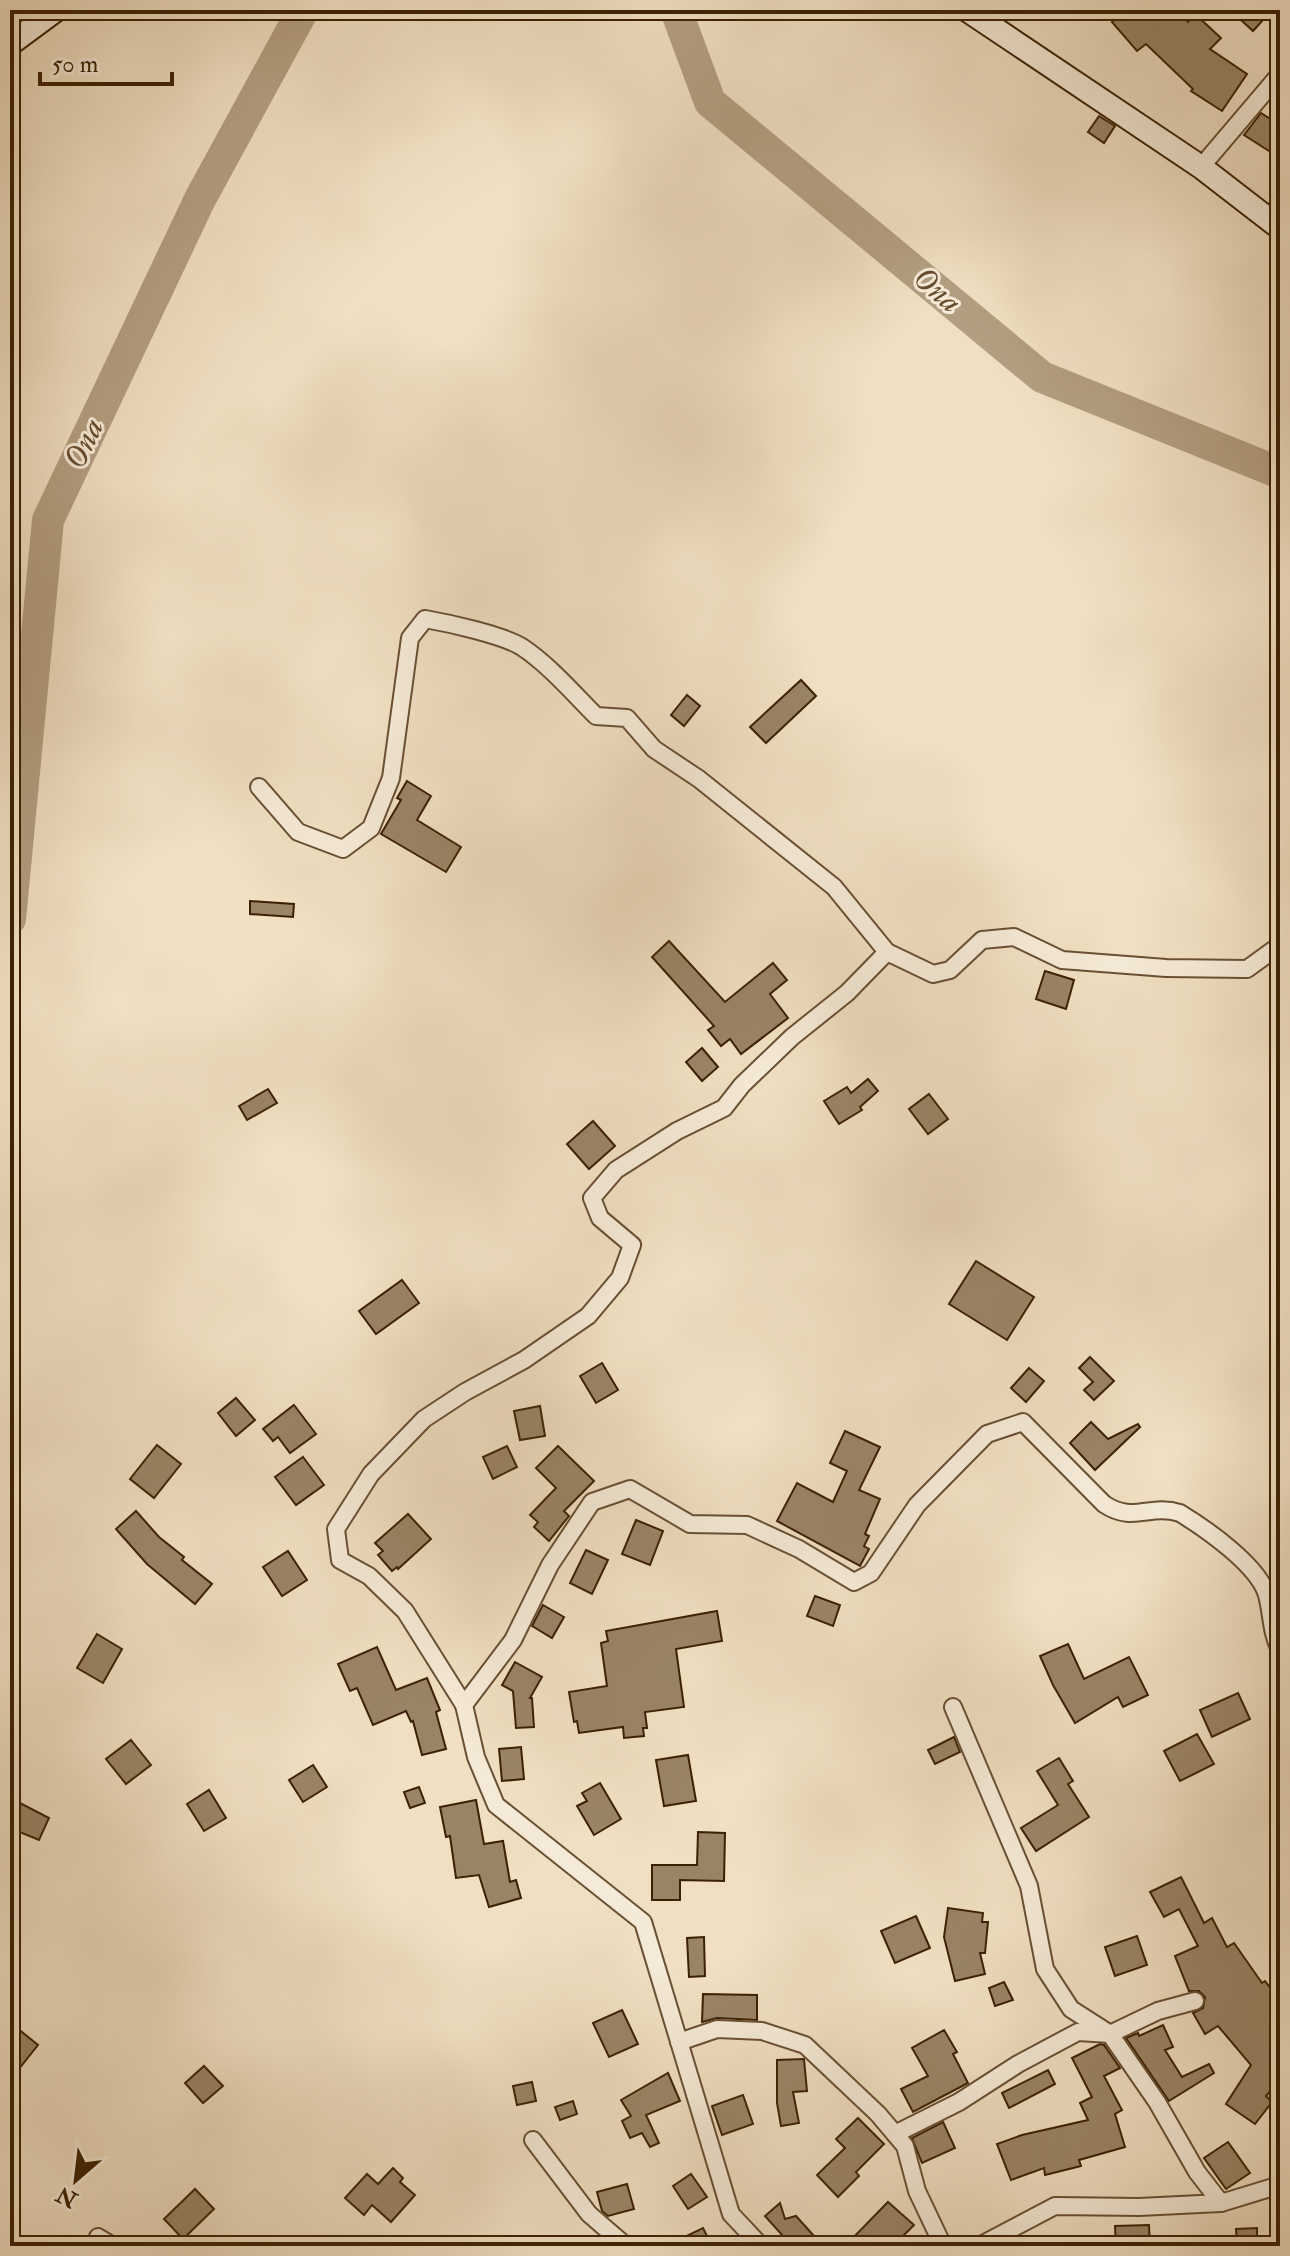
<svg xmlns="http://www.w3.org/2000/svg" width="1290" height="2256" viewBox="0 0 1290 2256" font-family="'IM FELL Double Pica',serif">
	<style>
		.lines { fill: none; stroke-linecap: round; stroke-linejoin: round }
		.river { stroke: #b39e81; stroke-width: 32 }
		.building { fill: #9a8466; stroke: #3c2102; stroke-width: 2 }
		.street-casing { stroke: #695032; stroke-width: 20 }
		.secondary-casing { stroke: #3c2102; stroke-width: 26 }
		.street { stroke: #f5ead7; stroke-width: 16 }
		.secondary { stroke: #f5ead7; stroke-width: 22 }
		.labels { text-anchor: middle; dominant-baseline: central; stroke-width: 6; stroke-linejoin: round; paint-order: stroke }
		.water-label { font-size: 32px; font-style: italic; fill: #664d2e; stroke: #f5ead7 }
	</style>
	<rect width="100%" height="100%" fill="#f0dfc2"/>
	<filter id="stains"><feTurbulence type="fractalNoise" baseFrequency=".0025" numOctaves="4"/><feColorMatrix values="0 0 0 0 .2 0 0 0 0 .09 0 0 0 0 .02 0 0 0 .5 -.17"/></filter>
	<radialGradient id="worn" r=".72"><stop offset=".6" stop-color="#630" stop-opacity="0"/><stop offset="1" stop-color="#630" stop-opacity=".3"/></radialGradient>
	<g class="lines">
		<!-- river -->
		<g class="river">
			<path d="M676 10 710 102 1042 377 1280 473"/>
			<path d="M10 919 48 520 200 199 303 10"/>
		</g>
	</g>
	<!-- building -->
	<g class="building">
		<path d="M1126 10H1178L1188 22 1195 14 1221 38 1210 49 1247 74 1222 111 1191 91 1193 89 1146 44 1137 51 1112 22Z"/>
		<path d="M1230 10H1272L1253 31Z"/>
		<path d="M1261 113 1280 125V158L1244 135Z"/>
		<path d="M1099 116 1115 126 1104 143 1088 132Z"/>
		<path d="M801 680 816 696 766 743 750 727Z"/>
		<path d="M687 695 700 706 684 726 671 715Z"/>
		<path d="M407 781 431 796 417 820 461 847 446 872 381 834 401 800 397 798Z"/>
		<path d="M250 901 294 904 293 917 250 914Z"/>
		<path d="M669 941 725 1002 773 963 787 980 770 994 788 1018 741 1054 730 1039 721 1046 708 1030 714 1026 652 957Z"/>
		<path d="M1045 971 1074 980 1066 1009 1036 999Z"/>
		<path d="M702 1048 718 1067 702 1081 686 1062Z"/>
		<path d="M868 1079 878 1091 860 1107 862 1110 839 1124 824 1101 847 1087 851 1093Z"/>
		<path d="M268 1089 277 1103 247 1120 239 1106Z"/>
		<path d="M929 1094 948 1119 928 1134 909 1109Z"/>
		<path d="M593 1121 615 1146 589 1169 567 1144Z"/>
		<path d="M976 1261 1034 1297 1007 1340 949 1304Z"/>
		<path d="M402 1280 419 1303 376 1334 359 1311Z"/>
		<path d="M1090 1357 1114 1381 1094 1400 1084 1390 1093 1382 1079 1368Z"/>
		<path d="M602 1363 618 1390 596 1403 580 1376Z"/>
		<path d="M1029 1368 1044 1381 1026 1402 1011 1388Z"/>
		<path d="M236 1398 255 1420 236 1436 218 1413Z"/>
		<path d="M294 1405 316 1434 290 1453 278 1437 273 1441 263 1429Z"/>
		<path d="M540 1406 545 1436 520 1440 514 1411Z"/>
		<path d="M1091 1422 1108 1439 1138 1424 1140 1427 1095 1470 1070 1443Z"/>
		<path d="M845 1431 880 1447 859 1490 880 1499 865 1534 869 1536 864 1546 869 1549 860 1566 777 1521 797 1483 833 1502 847 1471 830 1463Z"/>
		<path d="M157 1445 181 1464 154 1498 130 1479Z"/>
		<path d="M507 1446 517 1467 493 1479 483 1457Z"/>
		<path d="M558 1446 594 1481 564 1511 569 1516 549 1541 534 1527 538 1522 530 1515 556 1488 536 1468Z"/>
		<path d="M303 1457 324 1485 296 1505 275 1477Z"/>
		<path d="M136 1511 159 1537 184 1557 182 1560 212 1584 195 1604 147 1564 116 1529Z"/>
		<path d="M408 1514 431 1539 398 1569 397 1567 392 1571 378 1555 383 1551 375 1543Z"/>
		<path d="M636 1520 663 1531 650 1565 622 1554Z"/>
		<path d="M586 1550 608 1560 592 1594 570 1583Z"/>
		<path d="M288 1551 307 1580 282 1596 263 1567Z"/>
		<path d="M815 1596 840 1605 833 1626 807 1616Z"/>
		<path d="M543 1605 564 1617 552 1638 532 1626Z"/>
		<path d="M717 1611 722 1641 676 1649 684 1707 645 1712 647 1728H643L644 1736 624 1738 623 1727 579 1733 577 1721 574 1722 569 1692 607 1686 601 1643 608 1641 606 1631Z"/>
		<path d="M97 1634 122 1649 103 1683 77 1668Z"/>
		<path d="M1068 1644 1084 1679 1129 1657 1148 1695 1123 1707 1118 1697 1075 1723 1053 1685 1040 1656Z"/>
		<path d="M377 1647 396 1690 427 1678 440 1710 436 1712 446 1749 422 1755 413 1721 411 1722 406 1711 373 1725 357 1688 350 1691 338 1664Z"/>
		<path d="M515 1662 542 1677 530 1698H532L534 1727 516 1728 513 1691 502 1685Z"/>
		<path d="M1238 1693 1250 1719 1212 1737 1200 1710Z"/>
		<path d="M1197 1734 1214 1764 1180 1781 1164 1751Z"/>
		<path d="M954 1737 960 1752 935 1764 928 1750Z"/>
		<path d="M131 1740 151 1765 126 1784 106 1759Z"/>
		<path d="M521 1747 524 1779 502 1781 499 1749Z"/>
		<path d="M688 1755 696 1801 664 1806 656 1760Z"/>
		<path d="M1059 1758 1073 1781 1068 1784 1089 1817 1036 1851 1021 1828 1058 1805 1037 1771Z"/>
		<path d="M313 1765 327 1787 303 1802 289 1780Z"/>
		<path d="M600 1783 621 1819 594 1835 577 1806 587 1801 582 1793Z"/>
		<path d="M419 1787 425 1803 410 1808 404 1792Z"/>
		<path d="M209 1790 226 1818 204 1831 187 1804Z"/>
		<path d="M476 1800 484 1844 503 1841 510 1882 516 1880 521 1898 489 1907 479 1875 456 1878 450 1836 446 1837 440 1807Z"/>
		<path d="M16 1801 49 1818 39 1840 10 1828V1815Z"/>
		<path d="M698 1832 725 1833 724 1881 680 1880V1900H652V1865H697Z"/>
		<path d="M1181 1877 1204 1923 1212 1918 1227 1947 1234 1943 1262 1983 1265 1981 1280 2001V2080L1266 2096 1272 2102 1255 2124 1226 2104 1251 2065 1218 2026 1205 2034 1193 2013 1203 2008 1205 1997 1199 1991H1189L1175 1956 1198 1946 1179 1909 1164 1917 1150 1892Z"/>
		<path d="M948 1908 983 1913 982 1922H988L985 1953H980L985 1974 955 1981 944 1937Z"/>
		<path d="M916 1916 930 1948 895 1963 881 1931Z"/>
		<path d="M1137 1936 1147 1965 1115 1976 1105 1947Z"/>
		<path d="M704 1937 705 1976 689 1977 687 1938Z"/>
		<path d="M1004 1982 1013 2000 995 2006 989 1988Z"/>
		<path d="M703 1994 757 1995V2020L717 2018 702 2022Z"/>
		<path d="M622 2010 638 2044 609 2057 593 2023Z"/>
		<path d="M1163 2025 1173 2047 1165 2050 1182 2077 1209 2064 1214 2073 1169 2101 1126 2038 1138 2033 1139 2036Z"/>
		<path d="M17 2028 38 2045 18 2070 10 2064V2037Z"/>
		<path d="M944 2030 957 2052 953 2054 968 2083 913 2112 901 2089 928 2076 912 2048Z"/>
		<path d="M1100 2044 1104 2045 1120 2068 1104 2076 1122 2110 1115 2114 1125 2147 1079 2160 1081 2166 1045 2175 1044 2168 1011 2180 997 2144 1022 2135 1088 2120 1080 2103 1092 2097 1072 2058Z"/>
		<path d="M804 2059 807 2091 793 2092 799 2123 781 2126 777 2103V2060Z"/>
		<path d="M204 2066 223 2086 203 2103 185 2083Z"/>
		<path d="M1048 2070 1055 2084 1009 2108 1002 2093Z"/>
		<path d="M668 2073 680 2101 646 2115 659 2143 650 2147 642 2133 630 2138 622 2121 631 2116 621 2100Z"/>
		<path d="M532 2082 536 2101 517 2105 513 2086Z"/>
		<path d="M743 2095 753 2124 722 2135 712 2106Z"/>
		<path d="M573 2101 577 2114 560 2120 555 2107Z"/>
		<path d="M858 2118 884 2144 856 2172 859 2176 838 2197 817 2175 845 2148 836 2139Z"/>
		<path d="M943 2122 955 2148 922 2163 912 2138Z"/>
		<path d="M1228 2142 1250 2173 1226 2189 1204 2158Z"/>
		<path d="M393 2168 403 2178 400 2182 415 2195 391 2222 372 2205 364 2215 345 2198 367 2174 378 2184Z"/>
		<path d="M691 2174 707 2197 688 2209 673 2186Z"/>
		<path d="M627 2184 634 2209 608 2216 602 2211 597 2192Z"/>
		<path d="M195 2189 214 2209 183 2239 164 2219Z"/>
		<path d="M888 2202 914 2225 902 2237 912 2246H845Z"/>
		<path d="M780 2203 785 2219 796 2216 823 2246H792L765 2216Z"/>
		<path d="M1149 2225 1150 2246H1116L1115 2226Z"/>
		<path d="M703 2228 712 2246H666Z"/>
		<path d="M1257 2228V2246H1237L1236 2229Z"/>
	</g>
	<g class="lines">
		<defs>
			<g id="street">
				<path d="M1201 167 1280 74"/>
				<path d="M259 787 298 832 343 849 371 828 391 778 410 638 425 619C448 623 503 635 522 647 549 665 573 693 596 716L627 718 654 749 699 779 834 887 887 952 933 974 950 970 982 940 1014 937 1062 960 1166 968 1247 969 1280 945"/>
				<path d="M464 1705 405 1611 369 1576 340 1560 336 1529 371 1474 424 1419 465 1392 524 1360 588 1316 620 1278 632 1245 600 1218 592 1198 616 1170 677 1131 724 1108 742 1085 792 1037 847 993 887 952"/>
				<path d="M953 1707 1029 1886 1045 1969 1071 2009 1110 2034 1157 2102 1197 2172 1221 2203"/>
				<path d="M679 2042 717 2029 762 2031 805 2045 878 2114 905 2146 917 2191 943 2246"/>
				<path d="M895 2134 959 2102 1018 2064 1078 2032 1110 2034 1158 2011 1195 2001"/>
				<path d="M533 2140 589 2214 626 2246"/>
				<path d="M98 2237 113 2246"/>
				<path d="M761 2246 731 2214 643 1922 496 1805 476 1757 464 1705 513 1640 550 1565 592 1502 630 1489 690 1524 747 1525 799 1549 854 1582 871 1573 917 1505 987 1434 1023 1422 1104 1504C1134 1524 1149 1503 1180 1513 1206 1529 1258 1565 1267 1595 1272 1614 1271 1632 1280 1650"/>
				<path d="M979 2246 1055 2206 1139 2207 1221 2203 1280 2185"/>
			</g>
			<g id="secondary">
				<path d="M967 10 1201 167 1280 228"/>
				<path d="M10 44 56 10"/>
			</g>
		</defs>
		<!-- street casing -->
		<use href="#street" class="street-casing"/>
		<!-- secondary casing -->
		<use href="#secondary" class="secondary-casing"/>
		<!-- street -->
		<use href="#street" class="street"/>
		<!-- secondary -->
		<use href="#secondary" class="secondary"/>
	</g>
	<g class="labels">
		<!-- water labels -->
		<g class="water-label">
			<text transform="translate(937 290) rotate(40)">Ona</text>
			<text transform="translate(84 444) rotate(-65)">Ona</text>
		</g>
	</g>
	<!-- margin -->
	<rect width="1290" height="2256" fill="none" stroke="#f0dfc2" stroke-width="40"/>
	<rect x="12" y="12" width="1266" height="2232" fill="none" stroke="#3c2102" stroke-width="4"/>
	<rect x="20" y="20" width="1250" height="2216" fill="none" stroke="#3c2102" stroke-width="2"/>
	<!-- north arrow -->
	<g transform="translate(76 2180) rotate(208)" stroke="#f5ead7" stroke-width="6" paint-order="stroke">
	<path d="M0-6L14 30L0 20L-14 30Z" fill="#3c2102"/>
	<text y="-12" font-size="22" font-weight="bold" text-anchor="middle" fill="#3c2102">N</text>
	</g>
	<!-- scale -->
	<path d="M40 72v12h132v-12" fill="none" stroke="#3c2102" stroke-width="4"/>
	<text x="52" y="72" font-size="24" fill="#3c2102" stroke="#f5ead7" stroke-width="6" paint-order="stroke">50 m</text>
	<rect width="100%" height="100%" filter="url(#stains)"/>
	<rect width="100%" height="100%" fill="url(#worn)"/>
</svg>
